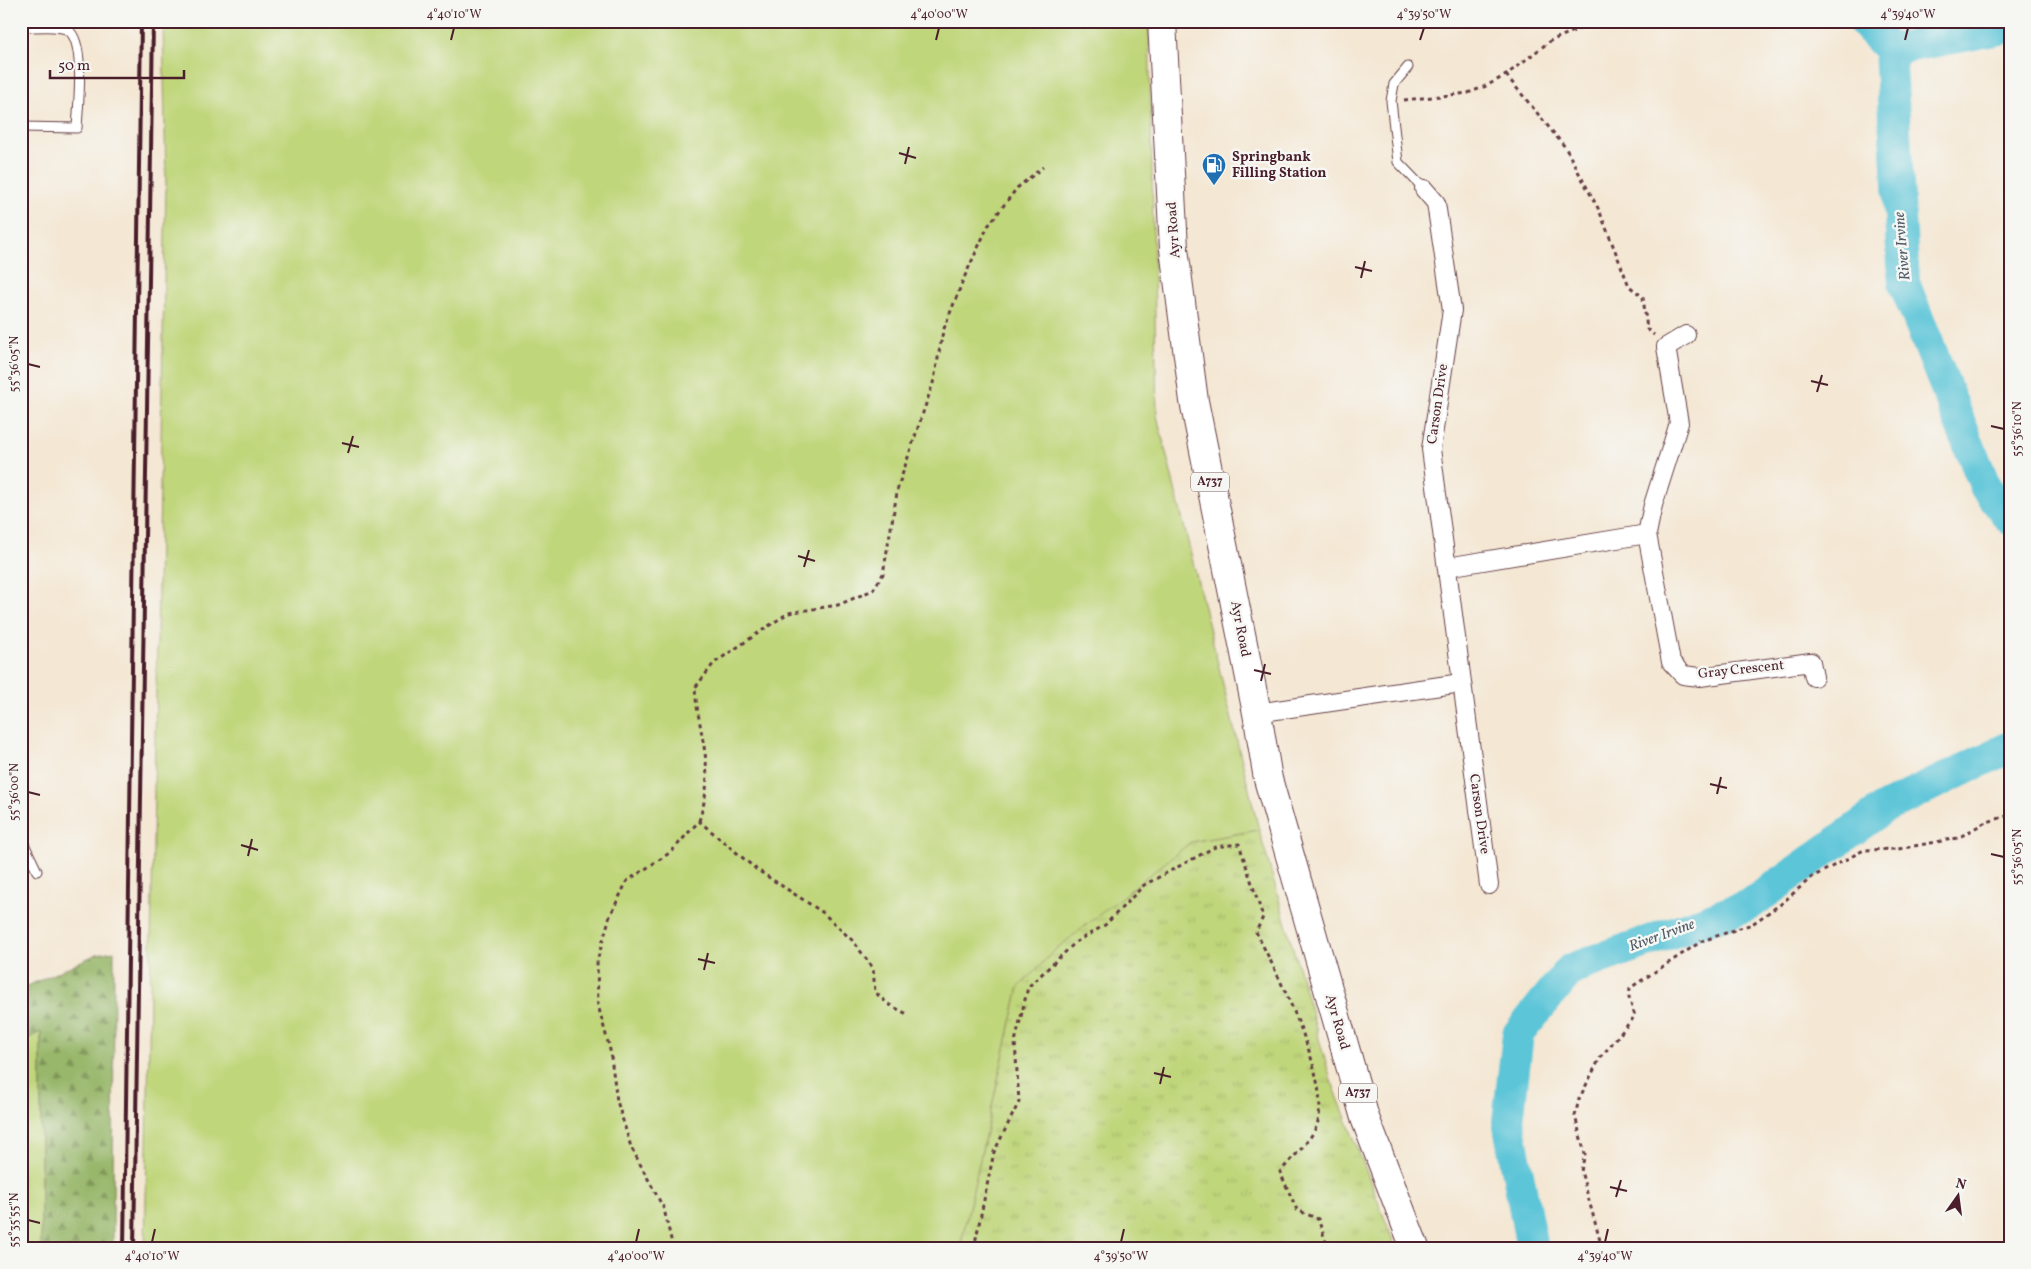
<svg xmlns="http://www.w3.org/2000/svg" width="2031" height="1269" viewBox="0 0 2031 1269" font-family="Vollkorn,serif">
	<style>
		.green { fill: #c0d67a; stroke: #857a52 }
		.forest { fill: url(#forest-firs); stroke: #716b4a }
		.park { fill: url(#park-tufts); stroke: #857a52 }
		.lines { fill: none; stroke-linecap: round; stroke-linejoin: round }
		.river { stroke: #5cc5d8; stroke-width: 32 }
		.service-casing { stroke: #643d44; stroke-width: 11 }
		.minor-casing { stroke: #643d44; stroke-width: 20 }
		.primary-casing { stroke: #643d44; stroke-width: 30 }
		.path { stroke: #643d44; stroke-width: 3; stroke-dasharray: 4 4; stroke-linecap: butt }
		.service { stroke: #fff; stroke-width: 9 }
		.minor { stroke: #fff; stroke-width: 18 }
		.primary { stroke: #fff; stroke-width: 28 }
		.rail { stroke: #4a1f2b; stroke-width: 4 }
		.ticks { fill: none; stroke: #4a1f2b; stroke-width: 2 }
		.labels { text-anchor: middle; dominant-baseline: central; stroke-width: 5; stroke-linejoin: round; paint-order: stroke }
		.shield { fill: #f6f6f2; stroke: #7e6067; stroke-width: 1 }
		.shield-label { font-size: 12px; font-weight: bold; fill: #4a1f2b }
		.poi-label { font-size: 14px; font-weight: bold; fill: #4a1f2b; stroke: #f6f6f2; text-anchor: start }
		.street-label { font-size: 14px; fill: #4a1f2b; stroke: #f6f6f2 }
		.water-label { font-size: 15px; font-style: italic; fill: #505968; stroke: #f6f6f2 }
		.neatline { fill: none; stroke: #4a1f2b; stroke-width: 2 }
		.ticks-label { font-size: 12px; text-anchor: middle; fill: #4a1f2b }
	</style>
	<defs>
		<pattern id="forest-firs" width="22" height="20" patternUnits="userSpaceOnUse" patternTransform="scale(1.25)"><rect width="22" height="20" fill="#98b76a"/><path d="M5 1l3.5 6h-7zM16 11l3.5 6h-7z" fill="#7e9457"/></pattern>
		<pattern id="park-tufts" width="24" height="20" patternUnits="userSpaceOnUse" patternTransform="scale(1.25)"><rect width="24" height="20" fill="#c0d67a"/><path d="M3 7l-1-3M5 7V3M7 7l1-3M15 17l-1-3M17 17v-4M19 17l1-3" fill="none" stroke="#a6b76a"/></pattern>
	</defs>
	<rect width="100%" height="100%" fill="#f6f6f2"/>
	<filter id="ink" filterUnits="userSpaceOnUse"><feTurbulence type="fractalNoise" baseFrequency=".02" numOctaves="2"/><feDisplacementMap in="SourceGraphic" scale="10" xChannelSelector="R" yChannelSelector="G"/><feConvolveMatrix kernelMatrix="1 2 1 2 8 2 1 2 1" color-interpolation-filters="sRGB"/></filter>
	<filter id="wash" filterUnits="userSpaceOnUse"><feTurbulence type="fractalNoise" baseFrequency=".0096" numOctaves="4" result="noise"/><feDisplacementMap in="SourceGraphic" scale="20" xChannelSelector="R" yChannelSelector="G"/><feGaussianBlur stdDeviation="1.12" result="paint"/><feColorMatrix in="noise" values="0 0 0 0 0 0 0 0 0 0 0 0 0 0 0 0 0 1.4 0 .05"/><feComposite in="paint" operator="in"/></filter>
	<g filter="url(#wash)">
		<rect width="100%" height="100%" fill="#f4e7d3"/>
		<!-- green -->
		<g class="green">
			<path d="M163 21H1149L1157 416 1259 830 1191 842 1019 987 960 1248H145L166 184Z"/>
			<path d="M41 1031V1248H21V1042Z"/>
		</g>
		<!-- forest -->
		<path class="forest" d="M114 951 113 1248H41V1032L21 1042V989L97 954Z"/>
		<!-- park -->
		<g class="park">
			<path d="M1900 21H1977C1955 26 1936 33 1913 33Z"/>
			<path d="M1259 830 1330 1077 1396 1248H960L1019 987 1056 949 1191 842Z"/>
		</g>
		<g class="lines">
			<!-- river -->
			<g class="river">
				<path d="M1863 21 1890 50 1904 283 1986 488 2010 519"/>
				<path d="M1890 50 2010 27"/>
				<path d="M1532 1248 1508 1121 1518 1034 1571 969 1749 905 1884 808 2010 747"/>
			</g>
		</g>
	</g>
	<g filter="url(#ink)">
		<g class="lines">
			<defs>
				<g id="service">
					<path d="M1164 24 1212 21"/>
					<path d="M21 28C32 27 59 25 68 30 86 42 78 107 77 128L21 127"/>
					<path d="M1408 67 1394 84 1391 101 1398 162 1424 189"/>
					<path d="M21 838 37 871"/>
				</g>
				<g id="minor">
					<path d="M1424 189 1436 203 1452 310 1431 449 1489 885"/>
					<path d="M1686 335 1666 347 1679 423 1653 505 1647 534 1671 662 1683 675 1700 677 1811 662 1814 677"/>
					<path d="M1447 567 1647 534"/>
					<path d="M1257 713 1461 683"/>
				</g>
				<path id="primary" d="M1162 21 1174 249 1194 401 1257 713 1268 779 1365 1118 1415 1248"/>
			</defs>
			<!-- service casing -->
			<use href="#service" class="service-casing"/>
			<!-- minor casing -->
			<use href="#minor" class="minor-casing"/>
			<!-- primary casing -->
			<use href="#primary" class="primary-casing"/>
			<!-- path -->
			<g class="path">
				<path d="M1506 75 1565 147 1599 210 1629 286 1643 297 1647 329 1654 335"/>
				<path d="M1404 100 1468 93 1486 86 1506 75 1550 41 1598 21"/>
				<path d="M699 821C702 811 705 800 706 790 710 756 697 722 695 688L714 663 788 613 838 605 873 590 883 574 898 487 934 380 943 331 964 278 988 226 1017 188 1043 167"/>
				<path d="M673 1248 664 1209 631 1147 617 1101 610 1050 598 1005 597 961 610 916 627 881 671 852 699 821 756 869 822 912 853 941 873 968 875 992 888 1004 907 1014"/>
				<path d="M974 1248 994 1152 1019 1102 1015 1042 1028 987 1076 942 1105 925 1144 885 1215 847 1239 844 1263 917 1256 932C1276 972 1339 1090 1314 1131 1306 1146 1291 1159 1280 1172L1297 1210 1318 1219 1328 1248"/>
				<path d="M1602 1248 1581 1171 1585 1154 1575 1116 1579 1099 1600 1058 1635 1016 1629 998 1630 988 1702 941 1752 924 1781 904 1812 877 1864 850 1898 849 1958 838 1984 823 2010 815"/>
			</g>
			<!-- service -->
			<use href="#service" class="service"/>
			<!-- minor -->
			<use href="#minor" class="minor"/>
			<!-- primary -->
			<use href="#primary" class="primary"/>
			<!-- rail -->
			<g class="rail">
				<path d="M124 1248 141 21"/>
				<path d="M134 1248 153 21"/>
			</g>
		</g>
	</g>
	<!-- ticks -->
	<path class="ticks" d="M451 40 454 28M936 40 939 28M1420 40 1424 28M1905 40 1908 28M899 153 916 158M905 164 909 147M1355 267 1372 271M1361 278 1365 261M28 364 40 367M1811 381 1828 385M1817 392 1822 375M1991 426 2004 429M342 443 359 447M348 453 353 436M798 556 815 561M804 567 809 550M1254 670 1271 674M1261 681 1265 664M1710 784 1727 788M28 792 40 795M1717 794 1721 777M241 845 258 850M1991 854 2004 857M248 856 252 839M698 959 715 963M704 970 708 953M1154 1073 1171 1077M1160 1084 1164 1067M1610 1187 1627 1191M1616 1197 1621 1180M28 1220 40 1223M152 1242 155 1229M636 1242 639 1229M1121 1242 1124 1229M1605 1242 1608 1229"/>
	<!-- icons -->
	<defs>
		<symbol id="fuel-pin" viewBox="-11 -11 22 30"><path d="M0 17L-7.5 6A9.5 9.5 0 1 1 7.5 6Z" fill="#1f6fb2" stroke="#f6f6f2"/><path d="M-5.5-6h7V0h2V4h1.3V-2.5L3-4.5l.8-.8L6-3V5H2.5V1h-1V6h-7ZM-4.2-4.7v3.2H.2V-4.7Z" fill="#fff"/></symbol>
	</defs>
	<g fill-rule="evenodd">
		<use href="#fuel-pin" x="1200" y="151" width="28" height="38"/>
	</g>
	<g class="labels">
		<!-- shield labels -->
		<g class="shield">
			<rect x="1191" y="472.5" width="38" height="19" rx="4"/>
			<rect x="1339" y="1083.5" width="38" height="19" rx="4"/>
		</g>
		<g class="shield-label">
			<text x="1210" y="482">A737</text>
			<text x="1358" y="1093">A737</text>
		</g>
		<!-- poi labels -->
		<g class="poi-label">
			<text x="1232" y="157">Springbank<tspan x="1232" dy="16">Filling Station</tspan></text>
		</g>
		<!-- street labels -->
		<g class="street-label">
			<text transform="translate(1174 230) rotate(-94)">Ayr Road</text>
			<text transform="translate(1438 404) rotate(-82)">Carson Drive</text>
			<text transform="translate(1240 629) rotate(79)">Ayr Road</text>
			<text transform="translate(1741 670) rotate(-6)">Gray Crescent</text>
			<text transform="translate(1479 814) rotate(82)">Carson Drive</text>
			<text transform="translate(1337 1022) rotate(74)">Ayr Road</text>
		</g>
		<!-- water labels -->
		<g class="water-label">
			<text transform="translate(1903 246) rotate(-95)">River Irvine</text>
			<text transform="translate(1662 936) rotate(-20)">River Irvine</text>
		</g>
	</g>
	<!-- margin -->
	<rect width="2031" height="1269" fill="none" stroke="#f6f6f2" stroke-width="55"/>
	<!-- north arrow -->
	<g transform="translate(1958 1196) rotate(14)" stroke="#f6f6f2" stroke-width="4" paint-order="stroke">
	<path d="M0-4L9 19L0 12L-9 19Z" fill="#4a1f2b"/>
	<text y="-8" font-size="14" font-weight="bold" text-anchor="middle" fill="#4a1f2b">N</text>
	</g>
	<!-- scale -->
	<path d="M50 70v8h134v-8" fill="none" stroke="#4a1f2b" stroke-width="2.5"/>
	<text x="58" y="70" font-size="15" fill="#4a1f2b" stroke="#f6f6f2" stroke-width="4" paint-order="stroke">50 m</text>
	<rect x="28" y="28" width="1976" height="1214" class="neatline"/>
	<g class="ticks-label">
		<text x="454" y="18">4°40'10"W</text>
		<text x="939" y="18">4°40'00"W</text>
		<text x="1424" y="18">4°39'50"W</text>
		<text x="1908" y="18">4°39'40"W</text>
		<text transform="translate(14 364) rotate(-90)" y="4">55°36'05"N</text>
		<text transform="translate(2017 429) rotate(-90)" y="4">55°36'10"N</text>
		<text transform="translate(14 792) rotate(-90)" y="4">55°36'00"N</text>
		<text transform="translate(2017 857) rotate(-90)" y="4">55°36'05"N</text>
		<text transform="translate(14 1220) rotate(-90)" y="4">55°35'55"N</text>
		<text x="152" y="1260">4°40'10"W</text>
		<text x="636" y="1260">4°40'00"W</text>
		<text x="1121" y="1260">4°39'50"W</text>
		<text x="1605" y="1260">4°39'40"W</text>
	</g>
</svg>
